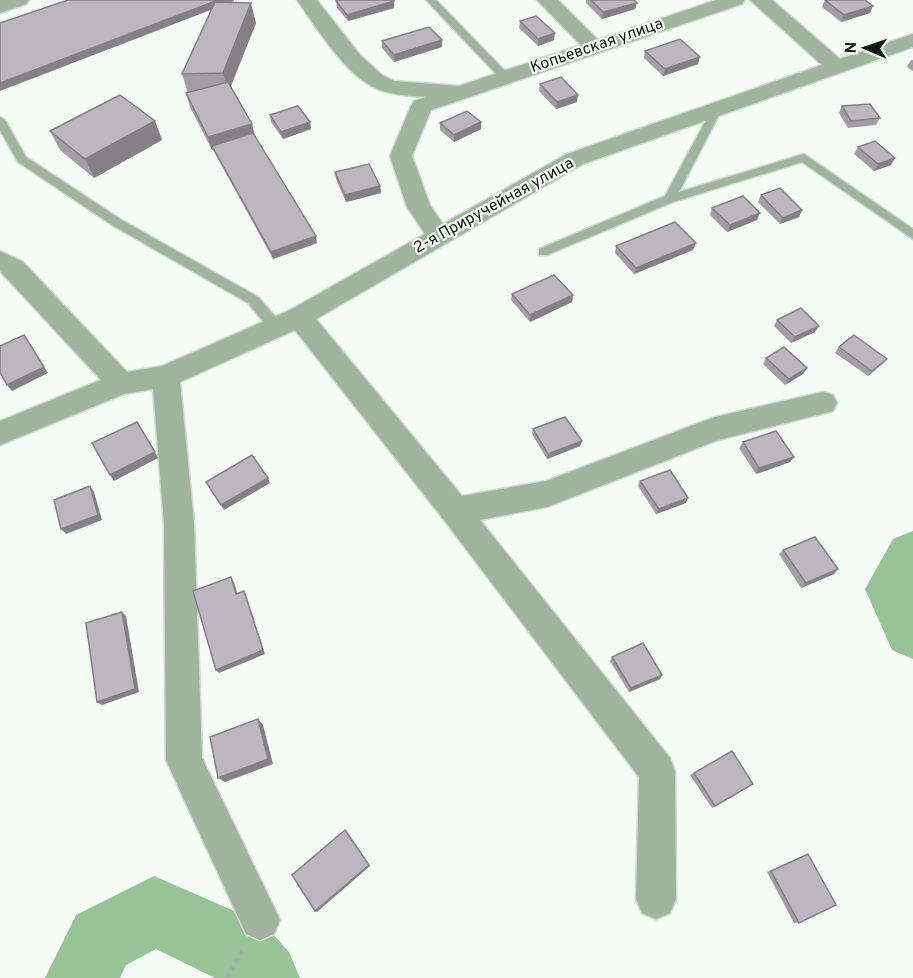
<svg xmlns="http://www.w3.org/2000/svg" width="913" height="978" viewBox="0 0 913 978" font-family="Overpass,sans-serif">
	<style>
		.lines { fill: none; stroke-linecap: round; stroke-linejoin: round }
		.river { fill: #97c397; fill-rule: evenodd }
		.lane-casing { stroke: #d1d7d1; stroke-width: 3 }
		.street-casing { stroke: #d1d7d1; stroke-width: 3 }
		.path { stroke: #a8ada8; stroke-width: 4.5; stroke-dasharray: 4 5; stroke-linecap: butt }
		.lane { fill: #9fb39f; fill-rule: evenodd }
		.street { fill: #9fb39f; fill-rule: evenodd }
		.wall { fill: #a29da4 }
		.shaded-wall { fill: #848086 }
		.building { fill: #bcb7bf; stroke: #848086; stroke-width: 1.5 }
		.labels { text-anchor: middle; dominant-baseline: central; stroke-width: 4.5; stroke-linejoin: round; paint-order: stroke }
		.far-street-label { font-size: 16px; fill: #141614; stroke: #f5fcf5 }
	</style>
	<rect width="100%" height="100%" fill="#f5fcf5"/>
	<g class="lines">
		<!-- river -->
		<g class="river">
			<path d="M913 531V659L892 650 865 589 893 539Z"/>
			<path d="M154 876 264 924 289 952 300 978H215L156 949 126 965 120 978H45L76 915Z"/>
		</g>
		<defs>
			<g id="lane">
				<path d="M426 0H436L509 75V79H501Z"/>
				<path d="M717 106 722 109 679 192 804 154 913 229V239L802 162 673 202 547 255H539V249L665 196 712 109Z"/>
				<path d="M0 117 5 120 26 157 120 219 258 297 281 323 283 327 281 331H271L248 303 112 225 18 162 0 130Z"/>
			</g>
			<g id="street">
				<path d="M0 0H29L26 4 0 13Z"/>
				<path d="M297 0H317L360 55 382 75 394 81 459 86 581 45 537 0H558L598 40 716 0H745L742 4 431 110 412 156 430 205 443 224 567 154 822 65 750 0H772L840 59 913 34V47L583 164 316 319 462 496 546 481 715 417 823 392 833 395 837 403 833 411 718 440 547 507 480 520 670 758 675 771 676 899 670 913 656 919 642 913 636 899 639 777 444 520 295 330 180 382 194 523 202 758 280 920 274 934 260 940 246 934 166 760 164 523 153 389 124 394 0 445V421L101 380 0 271V251L23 262 127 372 162 366 290 310 425 234 407 207 390 156 411 106 414 101 426 97C411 96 394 95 380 90 347 78 317 28 297 0Z"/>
			</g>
		</defs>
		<!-- lane casing -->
		<use href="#lane" class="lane-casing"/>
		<!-- street casing -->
		<use href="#street" class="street-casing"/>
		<!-- path -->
		<path class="path" d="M227 978 243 949"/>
		<!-- lane -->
		<use href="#lane" class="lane"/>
		<!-- street -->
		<use href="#street" class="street"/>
	</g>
	<!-- wall -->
	<g class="wall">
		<path d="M586 0H634L635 9 602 19 586 3Z"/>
		<path d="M825 0 870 13 841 22 822 7Z"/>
		<path d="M234 1 231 2 256 23 231 86 252 124 255 136 317 243 273 259 213 150H212L190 107 186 93H188L182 74 211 10Z"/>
		<path d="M336 1 394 8 348 21 337 8Z"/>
		<path d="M520 21 554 40 538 46 519 28Z"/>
		<path d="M442 40V47L394 62 382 48V41Z"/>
		<path d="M645 51 698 64 663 76 644 58Z"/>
		<path d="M911 60H913V71L907 67Z"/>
		<path d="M540 84 577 102 556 109 539 91Z"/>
		<path d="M842 106 880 118 876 125 848 128 839 113Z"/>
		<path d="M270 115 310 122 311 129 283 139 271 122Z"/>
		<path d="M155 121 162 140 94 178 60 150 50 131Z"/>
		<path d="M481 122V129L454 142 440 130V123Z"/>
		<path d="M858 147 891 165 874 171 854 154Z"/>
		<path d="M335 172 380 186 381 193 346 202 336 179Z"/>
		<path d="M761 195 802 210 799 217 780 224 758 202Z"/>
		<path d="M712 208 757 220 727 232 710 215Z"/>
		<path d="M616 246 693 250 634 274 615 253Z"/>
		<path d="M512 294 573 295 572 302 530 322 511 300Z"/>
		<path d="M777 320 815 332 791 343 774 326Z"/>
		<path d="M839 347 882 364 868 376 835 353Z"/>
		<path d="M766 358 807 368 803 374 785 385 763 364Z"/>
		<path d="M533 429 582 441 580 446 547 459 532 434Z"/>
		<path d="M743 442 794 457 790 462 756 474 739 448Z"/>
		<path d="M640 481 686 503 656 514 638 486Z"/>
		<path d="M783 550 838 569 834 574 801 588 779 554Z"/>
		<path d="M612 657 660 679 629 692 610 661Z"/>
		<path d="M694 773 753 784 712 808 690 775Z"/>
		<path d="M808 854 799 923H794L767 872 803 856Z"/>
	</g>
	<!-- shaded-wall -->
	<g class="shaded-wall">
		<path d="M218 0H234V1L0 91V83Z"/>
		<path d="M394 1V8L348 21 347 15Z"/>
		<path d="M251 3 256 23 228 93 223 73Z"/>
		<path d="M637 3 635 9 602 19 603 12Z"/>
		<path d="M873 6 870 13 841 22 844 15Z"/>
		<path d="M555 33 554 40 538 46V39Z"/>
		<path d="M442 40V47L394 62V55Z"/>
		<path d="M700 57 698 64 663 76 665 69Z"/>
		<path d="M578 95 577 102 556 109 557 102Z"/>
		<path d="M155 121 162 140 94 178 85 159Z"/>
		<path d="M310 122 311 129 283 139 281 132Z"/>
		<path d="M481 122V129L454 142V135Z"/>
		<path d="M252 124 255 138 212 146 213 150H212L208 137Z"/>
		<path d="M895 158 891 165 874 171 878 164Z"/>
		<path d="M380 186 381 193 346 202 345 195Z"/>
		<path d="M802 210 799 217 780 224 783 218Z"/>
		<path d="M760 213 757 220 727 232 730 225Z"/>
		<path d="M316 236 317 243 273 259 271 252Z"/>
		<path d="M696 243 693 250 634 274 636 268Z"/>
		<path d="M573 295 572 302 530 322V315Z"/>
		<path d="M819 326 815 332 791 343 795 337Z"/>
		<path d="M24 335 48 373 12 391 7 385Z"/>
		<path d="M887 359 882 364 868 376 872 371Z"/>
		<path d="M807 368 803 374 785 385 789 379Z"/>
		<path d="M137 422 158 458 114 481 110 475Z"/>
		<path d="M582 441 580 446 547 459 548 454Z"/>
		<path d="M794 457 790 462 756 474 759 468Z"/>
		<path d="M268 478 270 483 224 510 221 505Z"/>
		<path d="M90 486 94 492 102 520 66 534 61 529Z"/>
		<path d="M688 498 686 503 656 514 659 509Z"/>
		<path d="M838 569 834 574 801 588 806 583Z"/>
		<path d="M231 577 234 582 239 599 236 594Z"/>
		<path d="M244 591 246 596 265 654 219 673 216 670Z"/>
		<path d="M122 612 126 616 139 692 102 705 97 702Z"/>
		<path d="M662 675 660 679 629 692 631 688Z"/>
		<path d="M258 719 263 725 273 764 225 782 218 778Z"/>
		<path d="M347 832 370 866 317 912 315 911Z"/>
	</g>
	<!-- building -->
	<g class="building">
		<path d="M68 0H218L0 83V23Z"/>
		<path d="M341 0H393L394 1 347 15 336 1Z"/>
		<path d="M591 0H634L637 3 603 12Z"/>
		<path d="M825 0H865L873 6 844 15Z"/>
		<path d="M215 2 251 3 223 73 182 74Z"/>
		<path d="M536 16 555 33 538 39 520 21Z"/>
		<path d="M429 27 442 40 394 55 382 41Z"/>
		<path d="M680 39 700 57 665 69 645 51Z"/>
		<path d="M561 77 578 95 557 102 540 84Z"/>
		<path d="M228 82 252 124 208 137 186 93Z"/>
		<path d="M120 95 155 121 85 159 50 131Z"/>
		<path d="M870 104 880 118 851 121 842 106Z"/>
		<path d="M298 106 310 122 281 132 270 115Z"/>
		<path d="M467 111 481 122 454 135 440 123Z"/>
		<path d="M253 133 316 236 271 252 212 146Z"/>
		<path d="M875 141 895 158 878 164 858 147Z"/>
		<path d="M369 164 380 186 345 195 335 172Z"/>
		<path d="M780 188 802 210 783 218 761 195Z"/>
		<path d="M743 196 760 213 730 225 712 208Z"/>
		<path d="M675 222 696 243 636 268 616 246Z"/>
		<path d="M554 275 573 295 530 315 512 294Z"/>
		<path d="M801 308 819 326 795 337 777 320Z"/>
		<path d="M24 335 44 367 7 385 0 372V346Z"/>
		<path d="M854 335 887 359 872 371 839 347Z"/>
		<path d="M784 347 807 368 789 379 766 358Z"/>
		<path d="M565 417 582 441 548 454 533 429Z"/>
		<path d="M137 422 155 452 110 475 92 443Z"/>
		<path d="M776 431 794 457 759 468 743 442Z"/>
		<path d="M252 455 268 478 221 505 206 482Z"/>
		<path d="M670 470 688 498 659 509 640 481Z"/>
		<path d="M90 486 98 515 61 529 54 500Z"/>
		<path d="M815 537 838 569 806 583 783 550Z"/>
		<path d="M231 577 236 594 244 591 263 650 216 670 193 591Z"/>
		<path d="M122 612 135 689 97 702 86 623Z"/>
		<path d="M643 643 662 675 631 688 612 657Z"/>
		<path d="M258 719 268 759 218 778 210 737Z"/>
		<path d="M732 751 753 784 715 806 694 773Z"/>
		<path d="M345 830 369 865 315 911 292 875Z"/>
		<path d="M808 854 836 905 799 923 771 871Z"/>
	</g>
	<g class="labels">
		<!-- far-street labels -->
		<g class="far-street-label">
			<text transform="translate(597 46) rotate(-19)">Копьевская улица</text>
			<text transform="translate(494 206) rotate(-29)">2-я Приручейная улица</text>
		</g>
	</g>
	<!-- north arrow -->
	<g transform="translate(865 48) rotate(272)" stroke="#f5fcf5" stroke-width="4.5" paint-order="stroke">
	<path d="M0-4.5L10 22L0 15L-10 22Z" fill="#141614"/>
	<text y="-9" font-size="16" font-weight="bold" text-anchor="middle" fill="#141614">N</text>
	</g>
</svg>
